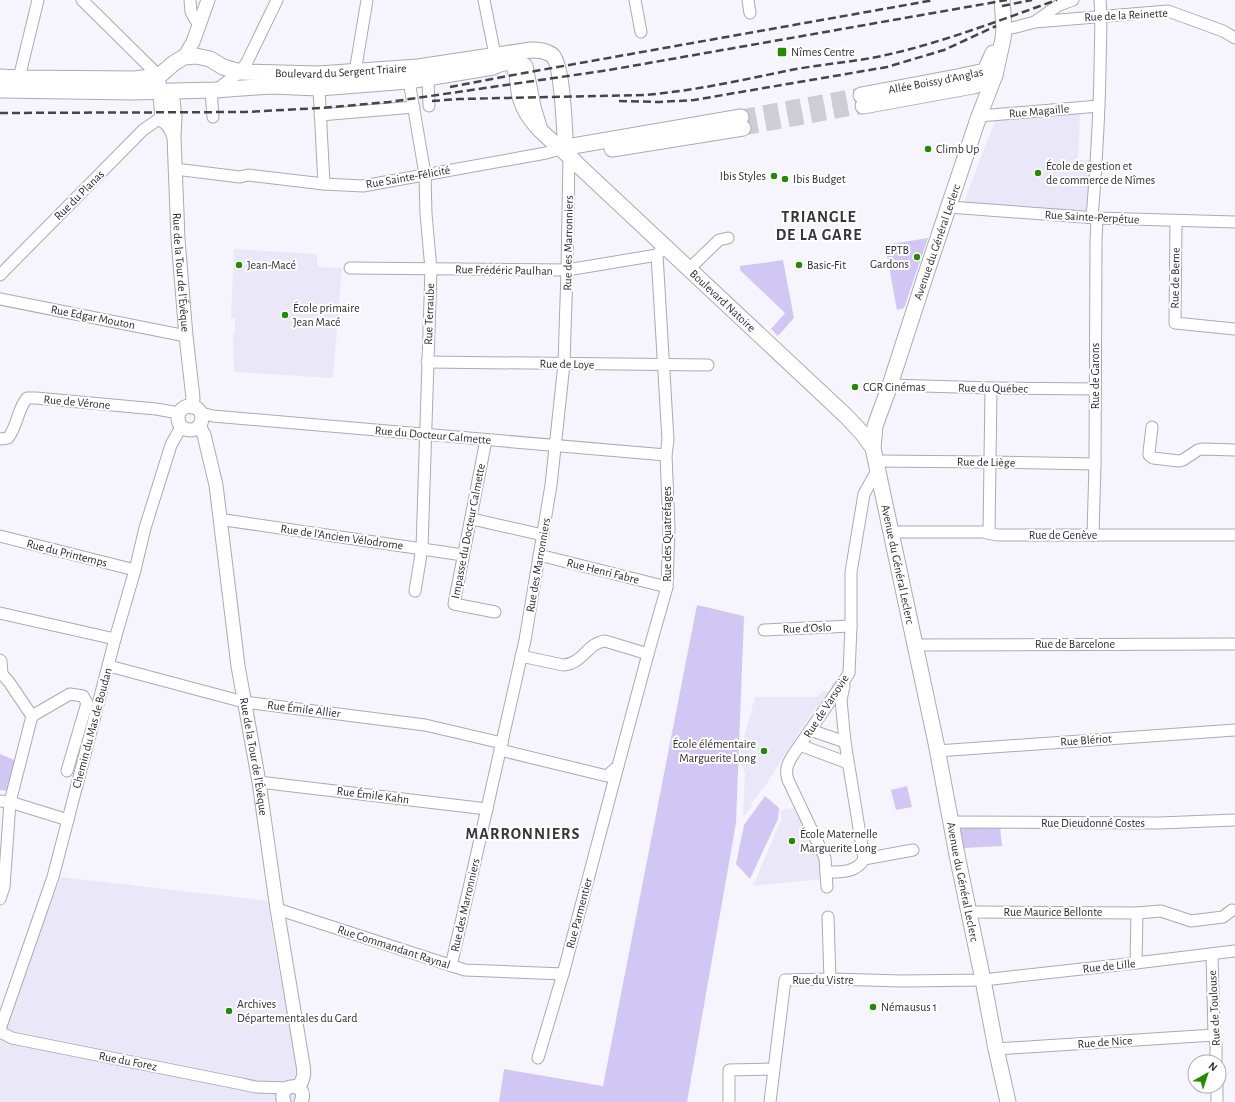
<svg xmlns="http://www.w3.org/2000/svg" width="1235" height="1102" viewBox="0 0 1235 1102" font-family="'Alegreya Sans',sans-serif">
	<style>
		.built { fill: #eae7f8 }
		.green { fill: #d0c7f5 }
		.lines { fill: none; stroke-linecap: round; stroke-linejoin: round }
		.secondary-tunnel { stroke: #cecdd5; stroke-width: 15; stroke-dasharray: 15 8; stroke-linecap: butt }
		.minor-casing { stroke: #abaab2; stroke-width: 13 }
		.tertiary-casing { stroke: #abaab2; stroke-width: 15 }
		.secondary-casing { stroke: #abaab2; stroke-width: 17 }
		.minor { stroke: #fff; stroke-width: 11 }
		.tertiary { stroke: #fff; stroke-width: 13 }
		.secondary { stroke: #fff; stroke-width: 15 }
		.rail { stroke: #454549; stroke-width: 2.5; stroke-dasharray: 8 4; stroke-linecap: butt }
		.poi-dot { fill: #268a00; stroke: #fff; stroke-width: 1.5 }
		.labels { text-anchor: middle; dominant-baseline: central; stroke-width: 4; stroke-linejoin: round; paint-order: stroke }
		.street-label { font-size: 12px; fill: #2e2e31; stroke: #fff }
		.poi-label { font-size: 12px; fill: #2e2e31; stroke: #fff; text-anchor: start }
		.district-label { font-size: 16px; font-weight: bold; letter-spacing: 1px; fill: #37353c; stroke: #fff }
	</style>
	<rect width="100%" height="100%" fill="#f6f5fe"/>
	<!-- built -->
	<g class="built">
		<path d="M1080 114 1078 160H1092L1089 213 964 202 996 118Z"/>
		<path d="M234 249 317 254V267L342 268 333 378 234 372 233 334 235 333V319L231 318Z"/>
		<path d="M824 690 828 692 809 717 767 783 751 804 752 806 744 816 743 815 745 773 740 761 743 741 755 697H817Z"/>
		<path d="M794 808 821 862 823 879 753 886 781 820V810Z"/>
		<path d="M61 877 268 901 273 938 304 1102H0V1041L10 1016 15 998Z"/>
	</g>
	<!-- green -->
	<g class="green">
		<path d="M928 238 904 308 897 310 885 245Z"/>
		<path d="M783 260 794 318 778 336 771 329 785 313 740 270V266Z"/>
		<path d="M697 605 744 616 736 823 687 1102H499L504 1069 603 1086Z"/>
		<path d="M0 754 17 761 8 791 0 790Z"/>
		<path d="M907 786 912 807 896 810 891 790Z"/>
		<path d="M765 796 779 808 778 819 750 879 736 864 744 825Z"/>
		<path d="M1000 826 1002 846 963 848 960 828Z"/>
	</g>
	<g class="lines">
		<!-- secondary-tunnel -->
		<g class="secondary-tunnel">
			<path d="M741 117 861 95"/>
			<path d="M743 128 863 106"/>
		</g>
		<defs>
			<g id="minor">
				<path d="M82 0 159 76"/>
				<path d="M190 0 191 12 198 24"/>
				<path d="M484 0 495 55"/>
				<path d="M635 0 641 32"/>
				<path d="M748 0 750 13"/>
				<path d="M1036 21 1059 5 1073 0"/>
				<path d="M1012 28 1035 22 1168 11 1223 31 1235 38"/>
				<path d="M355 72 367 0"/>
				<path d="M19 78 38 0"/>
				<path d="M428 78 429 106"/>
				<path d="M409 81 425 174 426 214 431 269 422 548 415 591"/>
				<path d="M319 88 324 184"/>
				<path d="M211 90 213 117"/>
				<path d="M216 90 240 72 247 62 277 0"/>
				<path d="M320 115 414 107"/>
				<path d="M979 116 1099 106"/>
				<path d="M175 169 240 177 248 175 324 184 363 186 546 153 567 147"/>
				<path d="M949 207 1097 218 1235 222"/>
				<path d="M1092 218C1096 169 1099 120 1100 71 1100 47 1102 23 1100 0"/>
				<path d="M1176 221 1175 323 1235 329"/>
				<path d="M350 268 567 270 657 255"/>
				<path d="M689 269 719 240 728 238"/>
				<path d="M0 275 143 130 156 121 162 120"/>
				<path d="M0 299 186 336"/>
				<path d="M427 362 708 365"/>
				<path d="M890 385 991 388 1095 389"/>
				<path d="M201 413 213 416 666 455"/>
				<path d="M1152 427 1149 452V455L1153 458 1179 461 1183 460 1198 450 1202 449 1235 450"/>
				<path d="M0 439 8 438C18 425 17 410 27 398H36L156 409 179 413"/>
				<path d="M486 440 454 604 495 612"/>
				<path d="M876 461 990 462 1095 464"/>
				<path d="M220 518 225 520 463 555"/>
				<path d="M472 519 543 535"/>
				<path d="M892 532H983L997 535H1235"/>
				<path d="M989 533 991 388"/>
				<path d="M1093 535 1095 464 1096 241 1097 218"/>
				<path d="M0 536 135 570"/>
				<path d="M539 555 667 587"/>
				<path d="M0 613 115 639"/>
				<path d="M764 630 851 626"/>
				<path d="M915 645 1235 644"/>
				<path d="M521 656 563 665C583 664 587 643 605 641L648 654"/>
				<path d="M0 660 1 661 2 674 9 682 32 716 10 802 4 887 0 899"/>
				<path d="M109 666 244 702 425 725 502 743"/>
				<path d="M844 686 841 700 845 742"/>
				<path d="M32 716 70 694 83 696 87 703 67 771"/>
				<path d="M810 730 845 742 864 859C856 873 841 872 826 872"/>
				<path d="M805 747 848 763"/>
				<path d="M500 750 607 776 618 766 648 654 667 587 669 528 666 455 668 440 657 255 665 246"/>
				<path d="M937 751 1235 730"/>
				<path d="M259 782 487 809"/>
				<path d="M0 801 10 802 68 820"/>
				<path d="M951 822 1159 823 1235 820"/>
				<path d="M864 859 913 850"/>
				<path d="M827 887 825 858 788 780C785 770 787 764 793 755L844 681 849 673 851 626V572L864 494 878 469"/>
				<path d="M277 909 465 970 563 974"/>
				<path d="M968 912 1137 913 1161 911 1191 921 1223 917 1232 910"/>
				<path d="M828 917 830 979"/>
				<path d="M1212 954 1214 1035 1216 1045V1062"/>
				<path d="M1136 963 1137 913"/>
				<path d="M451 966 469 888 525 640 551 485 564 364 567 270 569 156"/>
				<path d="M0 1029 53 877 115 639 135 570 145 528 171 445 181 427"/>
				<path d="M0 1032 12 1038 237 1083 256 1087 288 1088"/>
				<path d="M996 1049 1214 1035"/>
				<path d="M538 1058 563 974 618 766"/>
				<path d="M1217 1086V1102"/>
				<path d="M729 1102V1070L773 1069"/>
				<path d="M770 1102 785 980 830 979 902 981 983 980 1136 963 1235 951"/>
			</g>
			<g id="tertiary">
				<path d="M184 57 193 42 208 0"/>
				<path id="s1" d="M159 82 162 120C169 124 171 130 174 137L178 239 186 336 193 398 192 407"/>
				<path d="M172 91 175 117 174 135"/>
				<circle cx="190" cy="418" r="12"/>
				<path id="s2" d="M199 426 204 435 216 485 238 666 259 782 277 909 302 1059C304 1071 306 1077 298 1087"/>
				<path d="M284 1102C276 1082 310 1081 301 1102"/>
			</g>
			<g id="secondary">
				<path id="s3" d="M1002 0 1004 28 1003 39 995 75 978 119 926 274 890 385 875 426 873 448 936 743 958 860 983 980 996 1049 1008 1102"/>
				<path id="s4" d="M515 71 517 73C518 82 518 92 521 100 530 129 560 145 579 166L846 416 862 433 873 448"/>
				<path id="s5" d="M0 77 19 78 134 79 159 76 174 63 184 57 196 56 210 59 223 67 240 72 318 74 418 67 531 50C538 50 545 50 552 55 562 63 564 121 565 136"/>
				<path d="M0 90 133 92 215 90 271 86 319 88 409 81 493 67C502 62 516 60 525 66L533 107 540 130"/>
				<path id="s6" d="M861 95 957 77 985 71 993 53"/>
				<path d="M863 106 973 86 983 83 995 75"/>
				<path d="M567 147 741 117"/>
				<path d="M612 149 743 128"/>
			</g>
		</defs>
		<!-- minor casing -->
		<use href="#minor" class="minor-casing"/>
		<!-- tertiary casing -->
		<use href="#tertiary" class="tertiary-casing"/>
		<!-- secondary casing -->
		<use href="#secondary" class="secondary-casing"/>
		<!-- minor -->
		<use href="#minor" class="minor"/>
		<!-- tertiary -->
		<use href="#tertiary" class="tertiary"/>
		<!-- secondary -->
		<use href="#secondary" class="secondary"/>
		<!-- rail -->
		<g class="rail">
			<path d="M1002 6 1032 0"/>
			<path d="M450 87 524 73 934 0"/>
			<path d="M432 101 459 99 644 95C694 91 742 80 791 70 822 64 855 62 886 55 944 42 1000 20 1057 0"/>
			<path d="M619 101 660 102 694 100 887 67 944 50 996 26"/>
			<path d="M0 113 245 112 321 108 389 102 609 70 1007 0"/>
		</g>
	</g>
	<!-- markers -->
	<g class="poi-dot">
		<rect x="777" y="47" width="10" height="10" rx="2"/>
		<circle cx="928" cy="149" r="4"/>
		<circle cx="1038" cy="173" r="4"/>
		<circle cx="774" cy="176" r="4"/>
		<circle cx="785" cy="179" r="4"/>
		<circle cx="917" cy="257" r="4"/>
		<circle cx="239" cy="265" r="4"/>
		<circle cx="799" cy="265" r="4"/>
		<circle cx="285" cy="315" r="4"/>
		<circle cx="855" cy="387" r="4"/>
		<circle cx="764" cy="751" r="4"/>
		<circle cx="792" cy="841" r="4"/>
		<circle cx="873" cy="1007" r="4"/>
		<circle cx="229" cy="1011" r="4"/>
	</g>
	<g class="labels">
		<!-- street labels -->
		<g class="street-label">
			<text transform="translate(1126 15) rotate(-3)">Rue de la Reinette</text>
			<text stroke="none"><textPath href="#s5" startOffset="351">Boulevard du Sergent Triaire</textPath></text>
			<text stroke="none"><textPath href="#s6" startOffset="76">Allée Boissy d'Anglas</textPath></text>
			<text transform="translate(1039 111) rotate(-5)">Rue Magaille</text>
			<text transform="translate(408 177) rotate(-10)">Rue Sainte-Félicité</text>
			<text transform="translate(79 195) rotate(-45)">Rue du Planas</text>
			<text transform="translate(1092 217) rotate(3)">Rue Sainte-Perpétue</text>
			<text transform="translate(937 242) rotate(-71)">Avenue du Général Leclerc</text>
			<text transform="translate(568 243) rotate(-89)">Rue des Marronniers</text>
			<text transform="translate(504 270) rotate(1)">Rue Frédéric Paulhan</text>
			<text stroke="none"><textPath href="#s1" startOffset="195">Rue de la Tour de l'Évêque</textPath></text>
			<text transform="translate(1175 278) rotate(-89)">Rue de Berne</text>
			<text stroke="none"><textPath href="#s4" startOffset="316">Boulevard Natoire</textPath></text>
			<text transform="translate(429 314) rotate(-88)">Rue Terraube</text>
			<text transform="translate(93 317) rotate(11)">Rue Edgar Mouton</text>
			<text transform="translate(567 364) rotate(1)">Rue de Loye</text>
			<text transform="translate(1095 376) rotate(-90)">Rue de Garons</text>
			<text transform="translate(993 388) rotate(1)">Rue du Québec</text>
			<text transform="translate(77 402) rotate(5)">Rue de Vérone</text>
			<text transform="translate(433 435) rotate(5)">Rue du Docteur Calmette</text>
			<text transform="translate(986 462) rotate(1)">Rue de Liège</text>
			<text transform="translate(468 531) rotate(-79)">Impasse du Docteur Calmette</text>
			<text transform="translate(667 534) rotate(-90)">Rue des Quatrefages</text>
			<text x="1063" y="535">Rue de Genève</text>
			<text transform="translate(342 537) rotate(8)">Rue de l'Ancien Vélodrome</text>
			<text transform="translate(67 553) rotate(14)">Rue du Printemps</text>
			<text transform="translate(538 565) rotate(-80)">Rue des Marronniers</text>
			<text stroke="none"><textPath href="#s3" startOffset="588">Avenue du Général Leclerc</textPath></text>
			<text transform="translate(603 571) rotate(14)">Rue Henri Fabre</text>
			<text transform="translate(807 628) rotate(-2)">Rue d'Oslo</text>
			<text x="1075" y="644">Rue de Barcelone</text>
			<text transform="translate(826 706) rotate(-57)">Rue de Varsovie</text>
			<text transform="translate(304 709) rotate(7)">Rue Émile Allier</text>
			<text transform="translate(92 728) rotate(-75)">Chemin du Mas de Boudan</text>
			<text transform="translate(1086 740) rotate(-4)">Rue Blériot</text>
			<text stroke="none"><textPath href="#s2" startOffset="336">Rue de la Tour de l'Évêque</textPath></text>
			<text transform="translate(373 795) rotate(7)">Rue Émile Kahn</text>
			<text x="1093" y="823">Rue Dieudonné Costes</text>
			<text stroke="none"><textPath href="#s3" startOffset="912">Avenue du Général Leclerc</textPath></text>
			<text transform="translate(465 905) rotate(-77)">Rue des Marronniers</text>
			<text x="1053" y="912">Rue Maurice Bellonte</text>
			<text transform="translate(579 913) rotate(-75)">Rue Parmentier</text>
			<text transform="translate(394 947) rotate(18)">Rue Commandant Raynal</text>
			<text transform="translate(1109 966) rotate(-6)">Rue de Lille</text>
			<text x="823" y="980">Rue du Vistre</text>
			<text transform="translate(1214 1008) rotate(-93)">Rue de Toulouse</text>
			<text transform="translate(1105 1042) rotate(-4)">Rue de Nice</text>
			<text transform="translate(128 1061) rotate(11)">Rue du Forez</text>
		</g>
		<!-- poi labels -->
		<g class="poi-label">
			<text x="791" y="52">Nîmes Centre</text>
			<text x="936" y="149">Climb Up</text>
			<text x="1046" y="166">École de gestion et<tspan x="1046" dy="14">de commerce de Nîmes</tspan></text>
			<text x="766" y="176" text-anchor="end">Ibis Styles</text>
			<text x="793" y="179">Ibis Budget</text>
			<text x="909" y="250" text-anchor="end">EPTB<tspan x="909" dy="14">Gardons</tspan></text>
			<text x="247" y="265">Jean-Macé</text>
			<text x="807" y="265">Basic-Fit</text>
			<text x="293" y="308">École primaire<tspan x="293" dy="14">Jean Macé</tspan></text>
			<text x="863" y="387">CGR Cinémas</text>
			<text x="756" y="744" text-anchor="end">École élémentaire<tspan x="756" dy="14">Marguerite Long</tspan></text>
			<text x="800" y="834">École Maternelle<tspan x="800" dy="14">Marguerite Long</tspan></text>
			<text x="237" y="1004">Archives<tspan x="237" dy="14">Départementales du Gard</tspan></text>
			<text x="881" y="1007">Némausus 1</text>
		</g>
		<!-- district labels -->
		<g class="district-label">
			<text x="819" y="217">TRIANGLE<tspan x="819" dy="18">DE LA GARE</tspan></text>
			<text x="523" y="834">MARRONNIERS</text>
		</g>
	</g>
	<!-- north arrow -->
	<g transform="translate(1207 1074) rotate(39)"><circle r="19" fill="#ffffff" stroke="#ababad"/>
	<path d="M0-3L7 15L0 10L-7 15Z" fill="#268a00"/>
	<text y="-6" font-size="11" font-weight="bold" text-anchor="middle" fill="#2e2e31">N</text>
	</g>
</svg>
